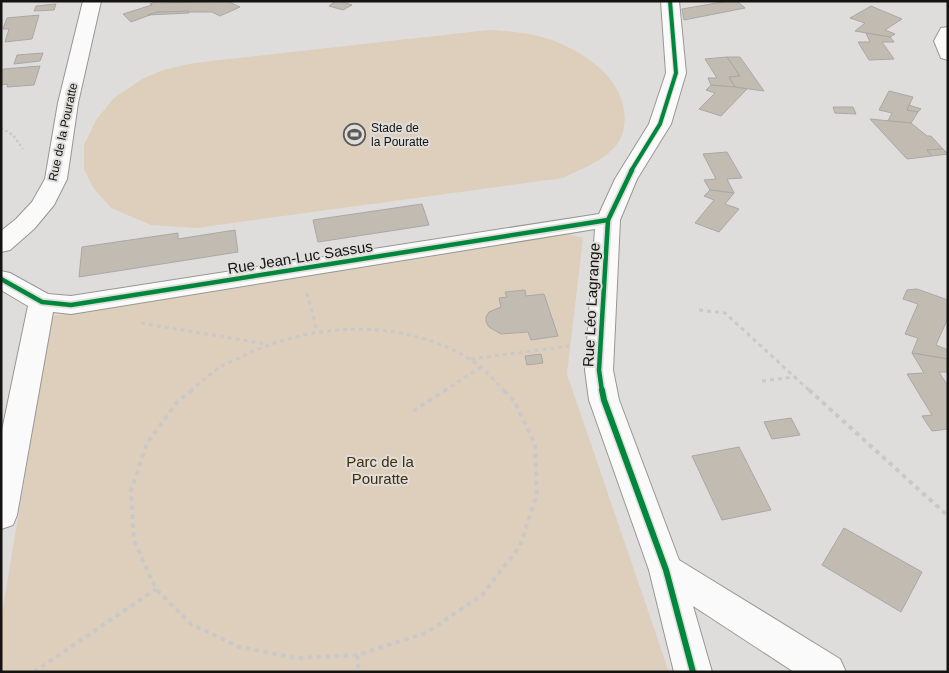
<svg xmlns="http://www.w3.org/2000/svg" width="949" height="673" viewBox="0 0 949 673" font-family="Arial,sans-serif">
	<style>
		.green { fill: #ddcfbb }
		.building { fill: #c2bbb2; stroke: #a9a8a6 }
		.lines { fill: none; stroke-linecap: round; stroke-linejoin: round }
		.minor-casing { stroke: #989795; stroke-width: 2 }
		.path-far2 { stroke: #cac9c9; stroke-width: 2.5; stroke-dasharray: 2.5 2.5; stroke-linecap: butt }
		.path-far1 { stroke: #cac9c9; stroke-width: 3; stroke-dasharray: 4 4; stroke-linecap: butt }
		.path { stroke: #cac9c9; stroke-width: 4; stroke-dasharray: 4.5 4.5; stroke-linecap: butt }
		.minor { fill: #fafafa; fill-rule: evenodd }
		.cycleway-far2-casing { stroke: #e0deda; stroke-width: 6 }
		.cycleway-far1-casing { stroke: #e0deda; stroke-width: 8 }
		.cycleway-casing { stroke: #e0deda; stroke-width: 9 }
		.cycleway-far2 { stroke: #00873e; stroke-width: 4 }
		.cycleway-far1 { stroke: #00873e; stroke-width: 4.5 }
		.cycleway { stroke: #00873e; stroke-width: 6 }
		.labels { text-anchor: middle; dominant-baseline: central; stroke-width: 4; stroke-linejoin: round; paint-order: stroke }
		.far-poi-label { font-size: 12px; fill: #141311; stroke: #e0deda; text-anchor: start }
		.far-street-label { font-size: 12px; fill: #141311; stroke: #e0deda }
		.street-label { font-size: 15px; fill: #141311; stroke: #e0deda }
		.park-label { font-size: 15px; fill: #432d09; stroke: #e0deda }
	</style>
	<rect width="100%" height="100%" fill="#dfdddb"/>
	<!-- green -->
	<g class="green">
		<path d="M489 30C509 31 530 33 549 39 580 50 621 75 624 112 626 123 623 139 615 147 601 162 581 169 563 178L196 228 151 225 111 208 92 186 84 169V145L96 120 114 98 142 79 163 70 194 63Z"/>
		<path d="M568 234 583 238 567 374 669 672H1V619L52 316Z"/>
	</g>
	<!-- building -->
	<g class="building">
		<path d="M158 1 161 3 227 1 240 7 220 16 212 12H158L131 22 123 14 152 5 150 4Z"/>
		<path d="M336 1H340L352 5 343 10 329 6Z"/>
		<path d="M729 1H737L745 8 684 20 682 9Z"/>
		<path d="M56 4 54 10 34 11 36 6Z"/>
		<path d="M871 6 902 19 885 30 895 34 890 37 855 31 865 23 850 18Z"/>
		<path d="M189 11V13L147 15 158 12Z"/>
		<path d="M39 15 32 39 5 42 9 29H3L7 18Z"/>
		<path d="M866 33 890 37 894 42H882L894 59 869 60 858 42H870Z"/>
		<path d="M43 53 40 61 14 64 17 55Z"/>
		<path d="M727 57 740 76 729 77 735 87 711 85 708 78H717L705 59Z"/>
		<path d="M727 57H740L764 91 735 87 729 77 740 76Z"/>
		<path d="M40 66 34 85 7 87 8 84 1 85V71L4 69Z"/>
		<path d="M711 85 735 87 747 89 721 116 699 109 715 93 706 90Z"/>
		<path d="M889 91 913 97 907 110 918 112 911 123 888 121 892 113 879 110Z"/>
		<path d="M909 105 921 109 918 112 907 110Z"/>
		<path d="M833 107H853L856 114 835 113Z"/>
		<path d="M870 119 911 123 927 136H931L943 149 927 150 932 156 907 159Z"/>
		<path d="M943 149 948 154 932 156 927 150Z"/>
		<path d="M727 152 742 178 727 179 734 193 710 190 704 180 716 179 703 154Z"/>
		<path d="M710 190 734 193 725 204 739 209 719 232 695 223 714 200 704 196Z"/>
		<path d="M422 204 429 225 318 242 313 220Z"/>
		<path d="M235 230 238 252 79 277 82 247 178 233V239Z"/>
		<path d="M917 289 948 300V318L936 345 948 350V359L912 353 918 338 905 334 918 304 903 299 907 290Z"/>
		<path d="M525 290 526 296 544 294 558 336 531 340 528 332 501 334 489 327 486 322V317L489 312 501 307 499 298 507 297 505 292Z"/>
		<path d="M912 353 948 359V372H939L948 386V429L932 431 922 416 932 415 907 374 924 373Z"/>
		<path d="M541 354 543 363 527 365 525 356Z"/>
		<path d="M791 418 800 435 772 439 764 422Z"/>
		<path d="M739 447 771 510 722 520 692 456Z"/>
		<path d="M844 528 922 572 901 612 822 565Z"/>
	</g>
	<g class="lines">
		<defs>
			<g id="minor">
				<path d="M83 1H101L78 103 67 179 54 205 34 229 10 250 1 252V231L16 219 32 202 45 179 58 103Z"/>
				<path d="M661 1H679L686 73 671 124 637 179 620 220 613 370 619 400 679 560 840 659 846 672H794L693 606 712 672H674L649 570 589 400 585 370 595 229 71 314 53 312 17 515 13 525 1 529V435L28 306 1 290V271L10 273 48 294 71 296 599 214 615 179 649 124 666 73Z"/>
				<path d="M948 27V60L941 58 934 41 941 28Z"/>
			</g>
		</defs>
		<!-- minor casing -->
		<use href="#minor" class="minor-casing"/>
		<!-- path-far2 -->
		<path class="path-far2" d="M1 128 13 135 23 149"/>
		<!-- path-far1 -->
		<g class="path-far1">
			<path d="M307 293 317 331"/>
			<path d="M699 310 725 313 810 391"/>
			<path d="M141 323 266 344"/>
			<path d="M471 359 569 346"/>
			<path d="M762 381 795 377"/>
			<path d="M190 391C199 384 208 376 217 369 224 364 233 361 241 357 311 322 402 317 471 360 484 368 494 380 504 391"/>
			<path d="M444 391 481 367"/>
		</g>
		<!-- path -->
		<g class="path">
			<path d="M192 390 178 401 147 443 131 491 134 541 156 589 191 624 239 647 296 658 357 655 426 633 482 595 520 546 537 494 535 444 514 401 503 390"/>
			<path d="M809 390 948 516"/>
			<path d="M413 411 446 390"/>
			<path d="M357 655 359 672"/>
			<path d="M34 672 156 589"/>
		</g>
		<!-- minor -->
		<use href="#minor" class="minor"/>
		<defs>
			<path id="cycleway-far2" d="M631 171 660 124 676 73 670 1"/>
			<g id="cycleway-far1">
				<path d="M1 279 42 302 71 305 608 220"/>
				<path d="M602 391 599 370 608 220 632 170"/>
			</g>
			<path id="cycleway" d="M602 390 604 400 666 570 693 672"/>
		</defs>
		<!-- cycleway-far2 casing -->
		<use href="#cycleway-far2" class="cycleway-far2-casing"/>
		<!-- cycleway-far1 casing -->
		<use href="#cycleway-far1" class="cycleway-far1-casing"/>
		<!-- cycleway casing -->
		<use href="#cycleway" class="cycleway-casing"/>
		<!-- cycleway-far2 -->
		<use href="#cycleway-far2" class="cycleway-far2"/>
		<!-- cycleway-far1 -->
		<use href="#cycleway-far1" class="cycleway-far1"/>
		<!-- cycleway -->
		<use href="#cycleway" class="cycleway"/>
	</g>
	<!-- icons -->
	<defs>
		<symbol id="stadium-ring" viewBox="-11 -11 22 22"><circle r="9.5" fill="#e0deda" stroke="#5b5a58" stroke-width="1.5"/><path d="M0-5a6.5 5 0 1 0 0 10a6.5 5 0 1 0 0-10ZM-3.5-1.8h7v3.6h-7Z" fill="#5b5a58"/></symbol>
	</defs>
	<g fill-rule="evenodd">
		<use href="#stadium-ring" x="342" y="122" width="25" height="25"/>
	</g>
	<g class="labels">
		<!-- far-poi labels -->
		<g class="far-poi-label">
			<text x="371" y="128">Stade de<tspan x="371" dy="14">la Pouratte</tspan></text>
		</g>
		<!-- far-street labels -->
		<g class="far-street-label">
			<text transform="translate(63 132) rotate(-78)">Rue de la Pouratte</text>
		</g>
		<!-- street labels -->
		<g class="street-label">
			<text transform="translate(300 257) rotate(-9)">Rue Jean-Luc Sassus</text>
			<text transform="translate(591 305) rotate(-87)">Rue Léo Lagrange</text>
		</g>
		<!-- park labels -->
		<g class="park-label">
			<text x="380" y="461">Parc de la<tspan x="380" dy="17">Pouratte</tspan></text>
		</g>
	</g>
	<!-- border -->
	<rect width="949" height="673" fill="none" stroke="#141311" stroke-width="5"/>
</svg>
